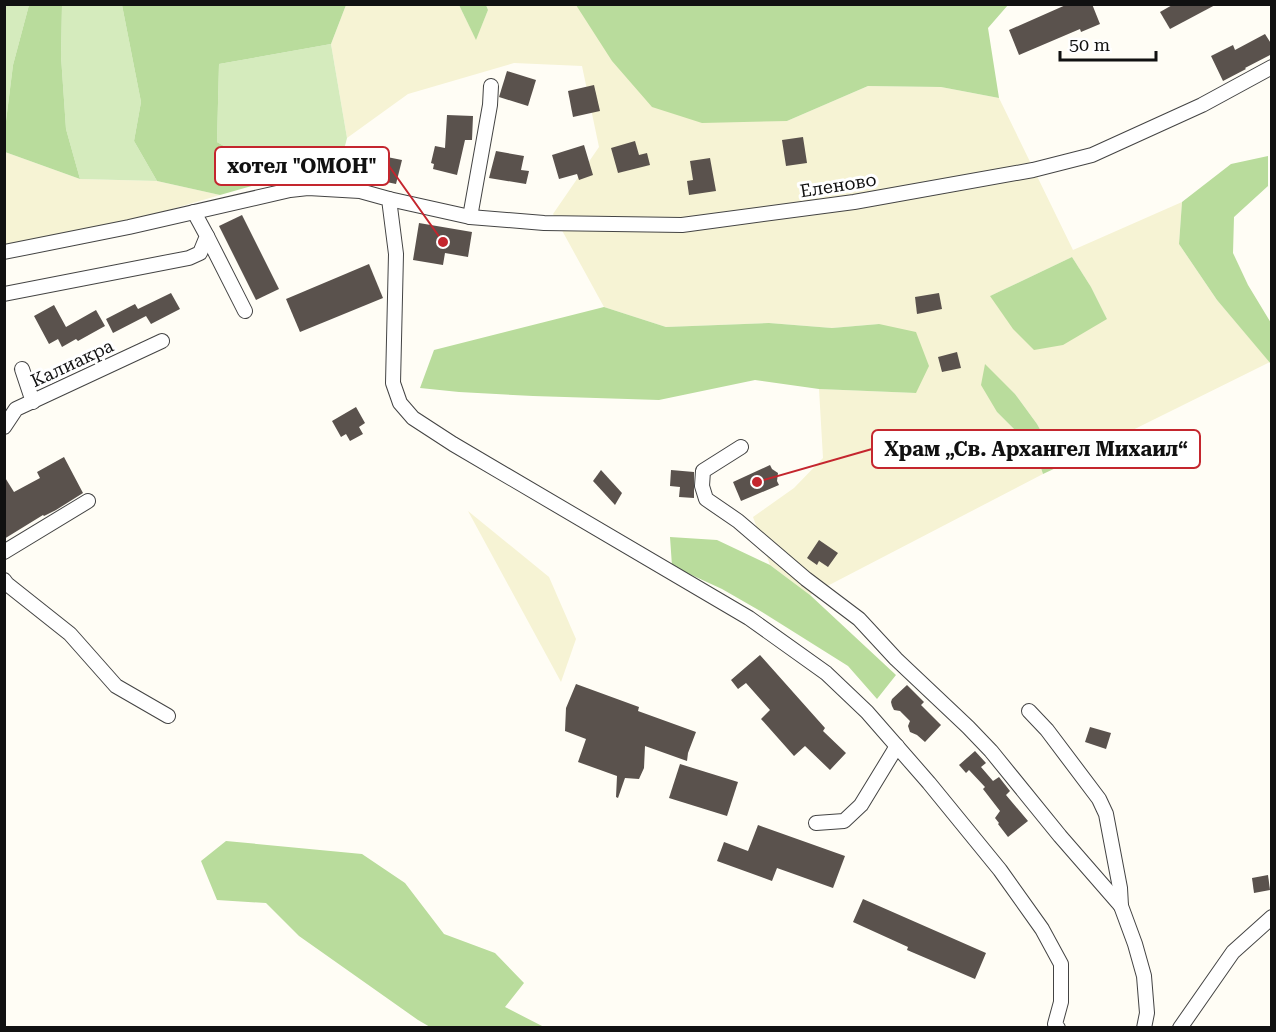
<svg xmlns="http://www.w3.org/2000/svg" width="1276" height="1032" viewBox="0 0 1276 1032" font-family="'Roboto Serif',serif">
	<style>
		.farmland { fill: #f6f3d4; fill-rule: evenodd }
		.green { fill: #d5ebbd }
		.forest { fill: #b9dc9c }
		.building { fill: #5a524d }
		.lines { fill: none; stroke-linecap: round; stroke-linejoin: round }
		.street-casing { stroke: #444; stroke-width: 16 }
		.street { stroke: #fff; stroke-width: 14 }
		.labels { text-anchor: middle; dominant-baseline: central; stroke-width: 6; stroke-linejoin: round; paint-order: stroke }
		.street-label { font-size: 18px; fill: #111; stroke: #fff }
		.leader { fill: none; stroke: #c4262e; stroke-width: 2 }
		.callout-dot { fill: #c4262e; stroke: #fff; stroke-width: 2 }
		.callout { fill: #fff; stroke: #c4262e; stroke-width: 2 }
		.callout-label { font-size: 20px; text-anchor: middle; font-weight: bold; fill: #111 }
	</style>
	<rect width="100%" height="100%" fill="#fffdf5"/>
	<!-- farmland -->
	<g class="farmland">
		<path d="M346 5H459L476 39 488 10 486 5H576L583 13 787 121 868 86 941 87 999 98 1073 250 1182 202 1179 244 1217 300 1270 362 1060 466 1037 424 1015 394 985 365 997 412 1035 450 1043 474 810 595 770 565 753 517 794 488 823 458 819 389 916 393 879 324 832 328 769 323 666 327 604 307 553 214 599 147 582 66 514 63 408 94 347 138 331 44ZM1072 257 1091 287 1107 319 990 296Z"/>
		<path d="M5 152 80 179 157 181 220 195 5 258Z"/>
		<path d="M468 511 549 577 576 639 561 682Z"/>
	</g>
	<!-- green -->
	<g class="green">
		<path d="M5 5H29L13 65 5 129Z"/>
		<path d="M62 5H122L141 102 134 141 157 181 80 179 66 129 61 56Z"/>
		<path d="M331 44 347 138 336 181 288 180 280 178 217 142 219 64Z"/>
	</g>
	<!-- forest -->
	<g class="forest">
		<path d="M29 5H62L61 56 66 129 80 179 5 152V129L13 65Z"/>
		<path d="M122 5H346L331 44 219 64 217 142 280 178 220 195 157 181 134 141 141 102Z"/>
		<path d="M459 5H486L488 10 476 40Z"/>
		<path d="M576 5H1008L988 28 999 98 941 87 868 86 787 121 702 123 652 107 612 61Z"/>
		<path d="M1268 156V186L1234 217 1233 253 1248 285 1271 323V364L1217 300 1179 244 1182 202 1231 164Z"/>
		<path d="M1072 257 1091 287 1107 319 1063 345 1034 350 1013 329 990 296Z"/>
		<path d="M604 307 666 327 769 323 832 328 879 324 916 332 929 366 916 393 819 389 755 380 659 400 533 396 459 392 420 388 434 350Z"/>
		<path d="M985 364 1015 394 1037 424 1060 466 1043 474 1035 450 997 412 981 385Z"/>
		<path d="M670 537 717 540 770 565 810 595 896 675 877 699 848 666 762 612 722 589 672 566Z"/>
		<path d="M226 841 362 854 405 883 444 934 495 953 524 983 505 1007 544 1027H430L418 1020 299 936 266 903 217 900 201 861Z"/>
	</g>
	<!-- building -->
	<g class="building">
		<path d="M1068 4H1092L1100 24 1081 32 1080 29 1019 55 1009 30Z"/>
		<path d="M1174 4H1217L1170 29 1160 12Z"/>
		<path d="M1265 34 1272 45V54L1245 68 1246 69 1223 81 1211 56 1233 45 1235 50Z"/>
		<path d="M507 71 536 80 528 106 499 97Z"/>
		<path d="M594 85 600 111 573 117 568 91Z"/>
		<path d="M447 115 473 116 472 140H465L457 175 433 169 434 164 431 163 435 146 445 148Z"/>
		<path d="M803 137 807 163 786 166 782 140Z"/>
		<path d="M635 141 639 155 647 153 650 165 618 173 611 148Z"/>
		<path d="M584 145 593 175 579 180 577 174 559 179 552 155Z"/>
		<path d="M496 151 524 156 521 170 529 171 526 184 489 178Z"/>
		<path d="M382 156 402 160 396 184 377 180Z"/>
		<path d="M710 158 716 191 689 195 687 181 693 180 690 161Z"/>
		<path d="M242 215 279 289 256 300 219 226Z"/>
		<path d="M419 223 472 232 468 257 445 253 443 265 413 260Z"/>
		<path d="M369 264 383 298 300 332 286 299Z"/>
		<path d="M171 293 180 309 151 324 146 316 113 333 106 319 135 304 138 309Z"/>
		<path d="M939 293 942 309 917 314 915 297Z"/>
		<path d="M54 305 66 327 96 310 105 326 78 341 76 339 62 347 58 339 49 344 34 316Z"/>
		<path d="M957 352 961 368 942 372 938 357Z"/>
		<path d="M356 407 365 423 359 427 363 434 350 441 346 434 341 437 332 421Z"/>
		<path d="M64 457 83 493 56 510 44 516 43 515 4 539V476L14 492 40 478 37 472Z"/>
		<path d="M770 465 772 469 778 473 777 481 779 485 741 501 733 482Z"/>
		<path d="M601 470 622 493 615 505 593 481Z"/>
		<path d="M671 470 694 472V498L679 497 680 487 670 486Z"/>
		<path d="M819 540 838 553 828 567 819 561 817 565 807 558Z"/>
		<path d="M760 655 825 728 823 731 846 753 830 770 805 746 794 756 761 719 770 710 746 683 738 689 731 680Z"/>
		<path d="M576 684 639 707 638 711 696 732 688 753 687 761 645 746 644 768 639 779 625 778 618 798 616 797 617 776 578 762 586 739 565 731 566 708Z"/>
		<path d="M907 685 924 702 921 705 941 725 925 742 917 735 910 732 908 726 910 721 900 711 894 710 892 706 891 702 892 699Z"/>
		<path d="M1090 727 1111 733 1106 749 1085 742Z"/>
		<path d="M975 751 986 763 981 767 993 781 999 777 1010 791 1006 795 1028 821 1008 837 998 824 999 823 995 818 1000 811 983 789 985 787 969 770 966 773 959 765Z"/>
		<path d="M680 764 738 782 727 816 669 798Z"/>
		<path d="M758 825 845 856 833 888 777 868 772 881 717 861 724 842 748 851Z"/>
		<path d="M1268 875 1270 890 1254 893 1252 878Z"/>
		<path d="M863 899 986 953 975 979 907 950 908 947 853 922Z"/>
	</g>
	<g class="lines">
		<defs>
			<g id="street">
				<path d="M389 199 470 217 544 223 682 225 854 202 1033 170 1092 155 1202 105 1272 67"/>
				<path d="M470 217 490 105 491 86"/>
				<path d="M207 236 245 311"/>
				<path d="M4 252 129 227 290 190 308 188 360 191 389 199 396 254 393 383 400 403 413 418 453 444 749 618 826 673 867 712 929 783 1000 870 1042 929 1061 964V1002L1055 1024 1058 1028"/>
				<path d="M4 294 189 258 200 253 207 236 194 212"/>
				<path d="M22 369 33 402"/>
				<path d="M4 427 16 409 162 341"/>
				<path d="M741 447 703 471 702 486 706 499 738 521 806 579 859 619 896 659 968 727 991 751 1060 836 1121 906"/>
				<path d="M4 552 88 501"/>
				<path d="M4 580 7 584 70 634 116 686 168 716"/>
				<path d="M1029 711 1047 730 1099 799 1106 814 1120 888 1121 906 1135 944 1144 976 1147 1013 1144 1028"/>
				<path d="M816 823 844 821 861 805 897 746"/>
				<path d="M1180 1028 1233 952 1272 917"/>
			</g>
		</defs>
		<!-- street casing -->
		<use href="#street" class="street-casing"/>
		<!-- street -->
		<use href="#street" class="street"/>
	</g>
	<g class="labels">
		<!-- street labels -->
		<g class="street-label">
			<text transform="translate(838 185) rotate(-9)">Еленово</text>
			<text transform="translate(72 363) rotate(-25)">Калиакра</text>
		</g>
	</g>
	<!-- callouts -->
	<path class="leader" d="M443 242L389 166M757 482L872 449"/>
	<g class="callout-dot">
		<circle cx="443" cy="242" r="6"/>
		<circle cx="757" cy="482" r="6"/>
	</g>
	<g class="callout">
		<rect x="215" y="147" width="174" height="38" rx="6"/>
		<rect x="872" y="430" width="328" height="38" rx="6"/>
	</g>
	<g class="callout-label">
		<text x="302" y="173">хотел "ОМОН"</text>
		<text x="1036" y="456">Храм „Св. Архангел Михаил“</text>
	</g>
	<!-- border -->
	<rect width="1276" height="1032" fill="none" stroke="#111111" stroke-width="12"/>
	<!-- scale -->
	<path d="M1060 51v9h96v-9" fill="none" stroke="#111111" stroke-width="3"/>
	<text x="1069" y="51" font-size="18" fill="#111111" stroke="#ffffff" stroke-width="4.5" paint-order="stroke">50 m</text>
</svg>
